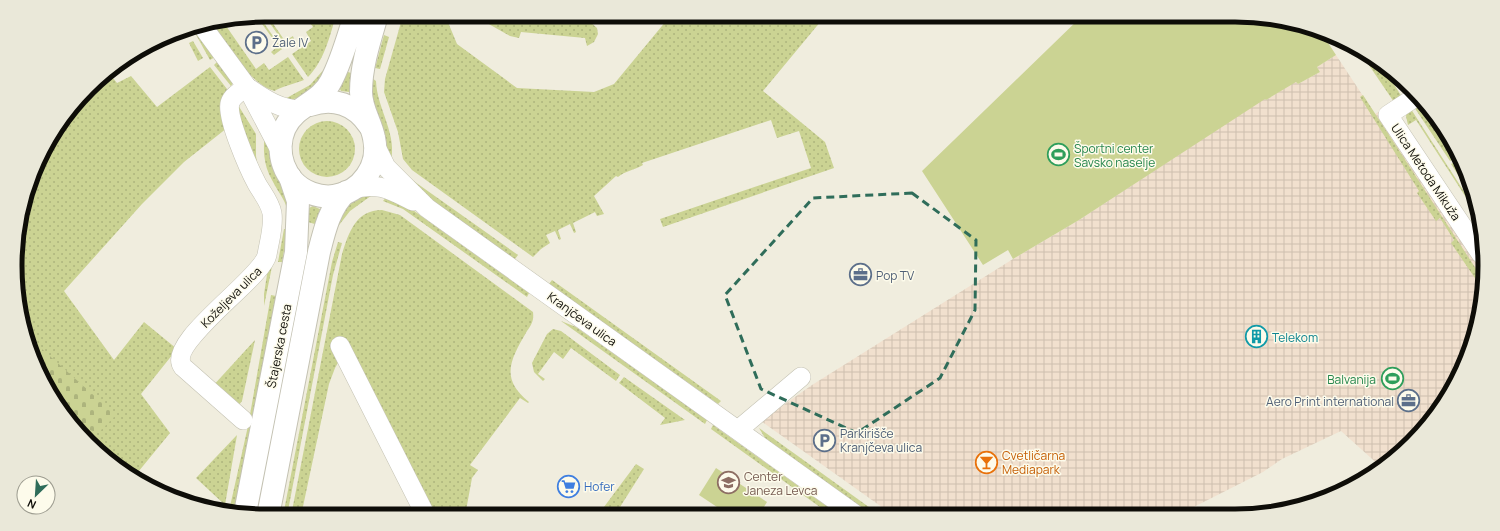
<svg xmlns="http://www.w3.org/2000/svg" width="1500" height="531" viewBox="0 0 1500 531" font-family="Manrope,sans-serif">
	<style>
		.industrial { fill: url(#industrial-grid) }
		.grass { fill: url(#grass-dots) }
		.cemetery { fill: url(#cemetery-stones) }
		.garden { fill: #cbd393 }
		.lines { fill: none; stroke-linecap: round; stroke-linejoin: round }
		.minor-casing { stroke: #c4c2b3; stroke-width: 20 }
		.major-casing { stroke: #c4c2b3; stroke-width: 24 }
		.minor { stroke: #fff; stroke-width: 19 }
		.major { stroke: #fff; stroke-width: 22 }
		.marked { fill: none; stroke: #2f6d5a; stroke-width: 3; stroke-dasharray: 8 5; stroke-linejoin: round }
		.labels { text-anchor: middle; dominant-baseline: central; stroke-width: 3; stroke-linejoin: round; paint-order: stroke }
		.service-label { font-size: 12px; fill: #4e5e75; stroke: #fdfbeb; text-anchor: start }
		.leisure-label { font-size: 12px; fill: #27864d; stroke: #fdfbeb; text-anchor: start }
		.street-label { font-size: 12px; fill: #0e0d08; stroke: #fdfbeb }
		.culture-label { font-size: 12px; fill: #0d838f; stroke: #fdfbeb; text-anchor: start }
		.food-label { font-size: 12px; fill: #c56008; stroke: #fdfbeb; text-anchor: start }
		.education-label { font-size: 12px; fill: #785e54; stroke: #fdfbeb; text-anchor: start }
		.shop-label { font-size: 12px; fill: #366cbe; stroke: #fdfbeb; text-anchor: start }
		.rim { fill: none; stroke: #0e0d08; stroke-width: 5 }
	</style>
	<defs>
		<pattern id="industrial-grid" width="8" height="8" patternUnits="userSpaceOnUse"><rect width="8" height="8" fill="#f1e0ce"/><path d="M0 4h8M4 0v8" fill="none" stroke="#cdbfaf"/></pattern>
		<pattern id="grass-dots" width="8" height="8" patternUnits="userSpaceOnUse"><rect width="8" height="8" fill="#cbd393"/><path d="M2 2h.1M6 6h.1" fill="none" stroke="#adb47d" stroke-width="1.8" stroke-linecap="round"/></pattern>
		<pattern id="cemetery-stones" width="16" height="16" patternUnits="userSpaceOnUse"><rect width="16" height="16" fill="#cbd393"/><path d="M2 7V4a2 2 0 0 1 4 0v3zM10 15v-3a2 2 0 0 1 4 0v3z" fill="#adb47d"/></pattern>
	</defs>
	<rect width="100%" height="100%" fill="#f0edde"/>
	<!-- industrial -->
	<path class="industrial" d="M1336 55 1375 114 1382 110 1481 262 1477 330 1451 391 1400 454 1381 467 1341 431 1282 459 1263 472 1180 514 893 515 761 421 812 385 1013 259 1079 220 1265 98 1266 100 1296 81 1298 84 1320 72 1317 67Z"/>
	<!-- grass -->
	<g class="grass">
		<path d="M264 15H267L285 41 293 36 294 40 286 46Z"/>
		<path d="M304 15H336C330 36 324 61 308 77L292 54 311 41 306 32 313 27Z"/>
		<path d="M403 15H445L457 44 517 88 594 92 614 84 671 15H826L763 91 825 142 834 168 663 227 660 219 811 168 799 131 777 138 771 120 642 163 643 165C634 170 625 171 618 177L616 176 594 196 604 214 597 216 595 212 573 223 576 232 574 233 570 224 558 230 561 239 559 240 555 231 546 235 550 243 541 249 533 257 412 170 403 159 398 132 384 92 385 79Z"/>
		<path d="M480 15H497L504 21 509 15H582L597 28 598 34 594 42 587 46 585 38 521 32 519 38 510 36 478 18Z"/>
		<path d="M591 15H610L607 20H598Z"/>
		<path d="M259 16 282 49 274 55 271 52 278 46 257 17Z"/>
		<path d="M224 23 256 69 264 63 269 70 288 57 304 80C297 83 277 88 275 91 250 85 228 45 214 25Z"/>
		<path d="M197 32 215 57 210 60 195 33Z"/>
		<path d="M384 35 389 37 380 69 375 68Z"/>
		<path d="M193 41 203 58 198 61 189 43Z"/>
		<path d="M1362 55 1381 64 1402 97 1394 102Z"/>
		<path d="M218 61 233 83 231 86 214 65Z"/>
		<path d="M210 67 227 89 220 106 227 128 184 162 142 204 64 291 114 360 144 322 177 349 141 394 170 433 134 477 126 474 89 437V430L41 349 25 334 17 233 41 155 100 77 108 72 117 83 131 76 157 107Z"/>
		<path d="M326 67C317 88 306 100 283 100L310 85Z"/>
		<path d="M345 71 354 74 349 92 341 91 339 87Z"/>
		<path d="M372 78 376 81C377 110 399 135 390 165L371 98Z"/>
		<path d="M1363 95 1480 275 1479 284 1451 243 1454 240 1440 218 1436 221 1417 193 1419 191 1360 97Z"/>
		<path d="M1419 103 1436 123 1435 124 1447 142 1451 140 1457 157 1450 161 1414 107Z"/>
		<path d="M238 105 256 134V156L258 167 279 232 264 306V294L272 242 242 136Z"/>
		<path d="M1409 106 1474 207 1476 213 1416 120 1408 125 1406 116Z"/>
		<circle cx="327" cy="149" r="28"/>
		<path d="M265 131 286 194 289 217C286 199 280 196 272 180 263 164 263 149 265 131Z"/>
		<path d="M1458 160 1469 192 1451 164Z"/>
		<path d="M408 177 518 255 515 259 510 256 432 200Z"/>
		<path d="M375 193 350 211 336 229C343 207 352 198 375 193Z"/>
		<path d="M388 195 403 203 529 293 527 297 403 209 383 201Z"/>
		<path d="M313 206 322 210 318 225 308 222 309 208Z"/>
		<path d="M382 210 400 215 533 312C534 320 532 324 527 331 511 359 499 378 529 402L528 403 520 398 470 465 478 470 472 478 465 516H432L349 343 335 368 329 384 301 516H291L342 254C349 232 356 210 382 210Z"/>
		<path d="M284 229H288L282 262H278Z"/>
		<path d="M338 242 342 243 333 275 287 516H283L332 262Z"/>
		<path d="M552 280 721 401 718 404 549 284Z"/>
		<path d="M271 295 276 296 275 305 239 513 229 511 248 426Z"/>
		<path d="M561 321 576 327 707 420 705 424Z"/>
		<path d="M553 329 561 331 620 375 616 381 571 348 563 359 554 352 538 374 545 379 543 381 534 372 532 363 547 334Z"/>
		<path d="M255 340 242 401 239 405 211 388Z"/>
		<path d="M624 377 685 420 660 425 665 418 619 383Z"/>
		<path d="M713 425 839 515H831L711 429Z"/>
		<path d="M759 428 880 515H872L765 438Z"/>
		<path d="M237 435 225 505 196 478Z"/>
		<path d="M636 464 644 469 615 515H598Z"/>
	</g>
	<!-- cemetery -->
	<path class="cemetery" d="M25 334 116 415 98 433 90 430 89 437 57 405Z"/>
	<!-- garden -->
	<g class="garden">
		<path d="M1083 15H1234L1299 23 1323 35 1336 55 1317 67 1320 72 1298 84 1296 82 1266 100 1265 99 1079 220 1013 259 1008 250 983 265 922 171Z"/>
		<path d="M716 468 767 502 759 515H729L699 495Z"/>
	</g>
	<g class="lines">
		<defs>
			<g id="minor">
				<path d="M203 27 247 87 280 150"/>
				<path d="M250 89C266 100 280 109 300 110"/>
				<path d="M1414 98 1388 115 1481 254"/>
				<path d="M375 145 386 167 427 208 856 515"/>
				<path d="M351 190C376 181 391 190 413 201"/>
				<path d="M340 346 426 516"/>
				<path d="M243 420 183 367C164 343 262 279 267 255 269 242 274 227 272 213 270 202 262 193 257 184 249 169 226 117 230 103 232 96 241 91 247 87"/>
				<path d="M738 430 801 377"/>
			</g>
			<g id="major">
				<path d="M355 15C348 37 342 60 331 81 323 97 309 102 296 113 276 131 276 161 293 181 303 192 319 198 334 196 362 192 380 165 374 138 371 122 361 109 361 92 361 66 370 39 377 15"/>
				<path d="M310 105C333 97 355 104 369 125"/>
				<path d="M245 513 296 252 298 201 290 177"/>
				<path d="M268 516 319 252C324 232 330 206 346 192"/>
			</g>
		</defs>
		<!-- minor casing -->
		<use href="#minor" class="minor-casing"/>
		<!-- major casing -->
		<use href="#major" class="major-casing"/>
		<!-- minor -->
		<use href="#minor" class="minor"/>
		<!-- major -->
		<use href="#major" class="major"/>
	</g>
	<!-- marked area -->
	<path class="marked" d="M912 193 976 240 975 310 940 378 857 433 761 389 725 295 813 198Z"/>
	<!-- icons -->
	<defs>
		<symbol id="parking-ring" viewBox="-11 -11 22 22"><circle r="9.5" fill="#fdfbeb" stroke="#5c6f8a" stroke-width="1.5"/><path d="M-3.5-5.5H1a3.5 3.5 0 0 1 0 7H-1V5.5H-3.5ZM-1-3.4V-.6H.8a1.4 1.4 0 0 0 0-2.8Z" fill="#5c6f8a"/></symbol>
		<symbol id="stadium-ring" viewBox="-11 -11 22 22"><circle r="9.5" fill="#fdfbeb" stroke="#2e9e5b" stroke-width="1.5"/><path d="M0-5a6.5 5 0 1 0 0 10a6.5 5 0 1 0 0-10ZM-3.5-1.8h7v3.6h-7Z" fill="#2e9e5b"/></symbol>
		<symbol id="office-ring" viewBox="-11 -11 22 22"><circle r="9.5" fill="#fdfbeb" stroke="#5c6f8a" stroke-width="1.5"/><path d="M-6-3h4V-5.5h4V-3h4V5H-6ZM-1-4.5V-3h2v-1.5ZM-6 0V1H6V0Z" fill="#5c6f8a"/></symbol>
		<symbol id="building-ring" viewBox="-11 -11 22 22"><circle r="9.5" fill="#fdfbeb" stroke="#0f9aa8" stroke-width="1.5"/><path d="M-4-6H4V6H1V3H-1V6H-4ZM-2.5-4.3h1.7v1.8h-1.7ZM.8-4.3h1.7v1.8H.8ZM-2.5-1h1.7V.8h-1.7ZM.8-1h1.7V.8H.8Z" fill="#0f9aa8"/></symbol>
		<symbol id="bar-ring" viewBox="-11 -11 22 22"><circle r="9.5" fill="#fdfbeb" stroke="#e8710a" stroke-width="1.5"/><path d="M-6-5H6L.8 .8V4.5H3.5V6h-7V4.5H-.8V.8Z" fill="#e8710a"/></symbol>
		<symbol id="school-ring" viewBox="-11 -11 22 22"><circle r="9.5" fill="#fdfbeb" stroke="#8d6e63" stroke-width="1.5"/><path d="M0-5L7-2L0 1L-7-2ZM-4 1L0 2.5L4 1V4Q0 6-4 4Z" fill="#8d6e63"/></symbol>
		<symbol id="supermarket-ring" viewBox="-11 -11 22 22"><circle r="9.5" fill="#fdfbeb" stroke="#3f7fe0" stroke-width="1.5"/><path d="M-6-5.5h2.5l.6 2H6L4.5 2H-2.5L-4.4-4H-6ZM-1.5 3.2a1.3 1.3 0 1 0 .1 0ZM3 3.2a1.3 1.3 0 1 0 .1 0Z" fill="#3f7fe0"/></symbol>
	</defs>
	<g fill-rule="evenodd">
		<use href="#parking-ring" x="244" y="30" width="25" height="25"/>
		<use href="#stadium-ring" x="1046" y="142" width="25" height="25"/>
		<use href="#office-ring" x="848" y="262" width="25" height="25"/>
		<use href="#building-ring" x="1244" y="324" width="25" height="25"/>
		<use href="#stadium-ring" x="1380" y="366" width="25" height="25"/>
		<use href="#office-ring" x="1396" y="388" width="25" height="25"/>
		<use href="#parking-ring" x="812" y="428" width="25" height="25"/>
		<use href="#bar-ring" x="974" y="450" width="25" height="25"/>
		<use href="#school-ring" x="716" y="470" width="25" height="25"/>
		<use href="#supermarket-ring" x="556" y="474" width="25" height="25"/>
	</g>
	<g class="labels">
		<!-- service labels -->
		<g class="service-label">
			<text x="272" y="42">Žale IV</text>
			<text x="876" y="275">Pop TV</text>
			<text x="1394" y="401" text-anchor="end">Aero Print international</text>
			<text x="840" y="433">Parkirišče<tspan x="840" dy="14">Kranjčeva ulica</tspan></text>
		</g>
		<!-- leisure labels -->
		<g class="leisure-label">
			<text x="1074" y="148">Športni center<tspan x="1074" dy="14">Savsko naselje</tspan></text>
			<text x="1376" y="379" text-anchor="end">Balvanija</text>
		</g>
		<!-- street labels -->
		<g class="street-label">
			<text transform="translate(1426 172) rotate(56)">Ulica Metoda Mikuža</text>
			<text transform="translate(231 297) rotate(-45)">Koželjeva ulica</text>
			<text transform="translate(582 319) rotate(36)">Kranjčeva ulica</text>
			<text transform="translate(279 346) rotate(-79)">Štajerska cesta</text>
		</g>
		<!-- culture labels -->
		<g class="culture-label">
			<text x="1272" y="337">Telekom</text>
		</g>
		<!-- food labels -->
		<g class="food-label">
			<text x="1002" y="455">Cvetličarna<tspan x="1002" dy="14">Mediapark</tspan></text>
		</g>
		<!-- education labels -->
		<g class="education-label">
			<text x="744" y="476">Center<tspan x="744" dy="14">Janeza Levca</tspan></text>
		</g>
		<!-- shop labels -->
		<g class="shop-label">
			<text x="584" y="486">Hofer</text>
		</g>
	</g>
	<!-- crop -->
	<path d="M0 0H1500V531H0ZM265 22H1235A243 243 0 0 1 1478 265V266A243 243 0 0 1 1235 509H265A243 243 0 0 1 22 266V265A243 243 0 0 1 265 22Z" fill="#eae8d9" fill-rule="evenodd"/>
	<path class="rim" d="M265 22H1235A243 243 0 0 1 1478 265V266A243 243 0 0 1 1235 509H265A243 243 0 0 1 22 266V265A243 243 0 0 1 265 22Z"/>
	<!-- north arrow -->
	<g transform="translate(36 495) rotate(205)"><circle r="19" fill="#fdfbeb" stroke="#9d9c90"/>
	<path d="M0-3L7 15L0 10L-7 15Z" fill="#2f6d5a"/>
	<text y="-6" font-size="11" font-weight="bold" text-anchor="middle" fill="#0e0d08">N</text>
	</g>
</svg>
